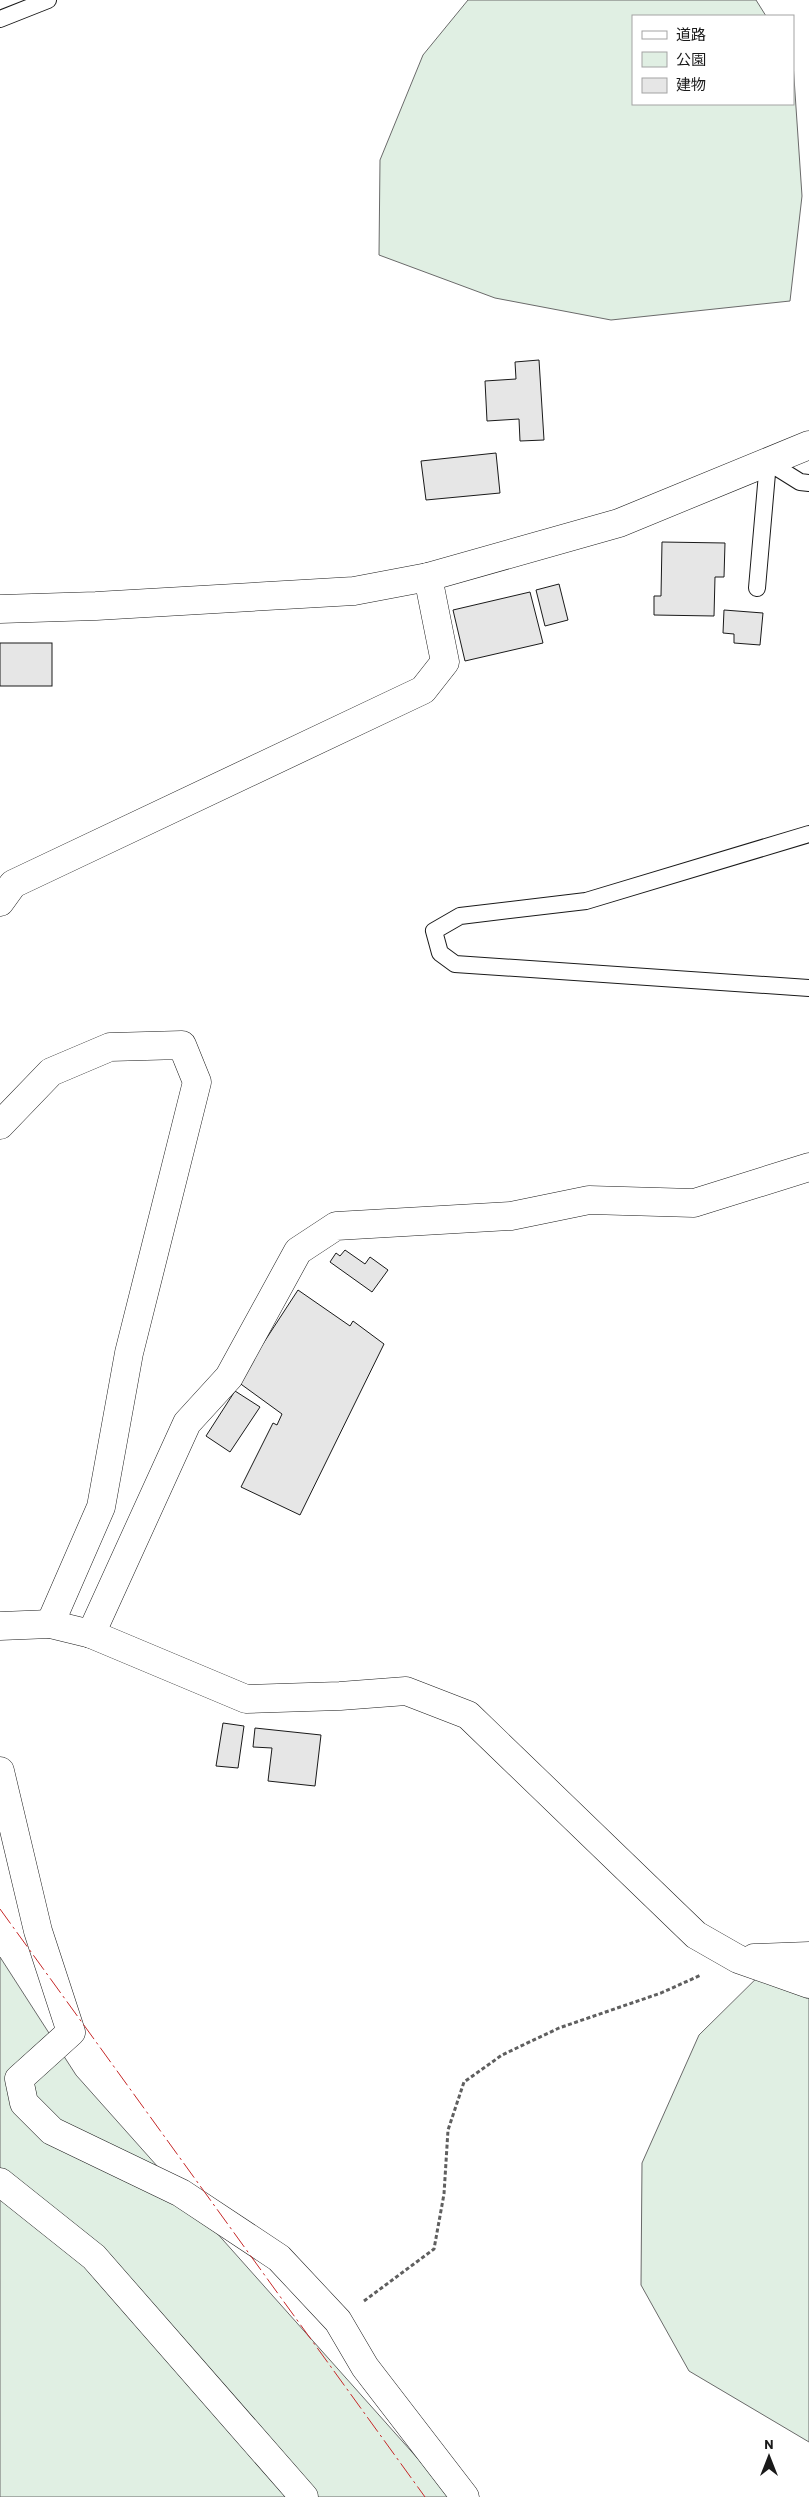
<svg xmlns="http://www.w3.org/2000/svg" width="809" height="2497" viewBox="0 0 809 2497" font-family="Barlow,'Noto Sans JP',sans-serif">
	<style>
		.green { fill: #e0efe3; stroke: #6a6a6a }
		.building { fill: #e6e6e6; stroke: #1a1a1a }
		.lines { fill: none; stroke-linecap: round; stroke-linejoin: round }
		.service-casing { stroke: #1a1a1a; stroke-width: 18 }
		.minor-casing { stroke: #1a1a1a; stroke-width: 29 }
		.path { stroke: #5f5f5f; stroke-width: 3; stroke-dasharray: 4 2.5; stroke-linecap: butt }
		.service { stroke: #fff; stroke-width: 16 }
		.minor { stroke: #fff; stroke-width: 28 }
		.power { stroke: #c62828; stroke-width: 1; stroke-dasharray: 18 4 2.5 4; stroke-linecap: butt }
	</style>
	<rect width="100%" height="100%" fill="#fff"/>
	<!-- green -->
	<g class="green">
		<path d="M468 0H756L766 16H633V104H793V63L802 196 790 301 611 320 495 298 379 255 380 160 423 55Z"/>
		<path d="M0 1957 76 2075 452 2497H0Z"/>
		<path d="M809 1961V2442L689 2371 641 2285 642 2163 699 2035 772 1963Z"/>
	</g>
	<!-- building -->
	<g class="building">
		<path d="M539 360 544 440 520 441 519 419 487 421 485 381 516 379 515 362Z"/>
		<path d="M496 453 500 493 426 500 421 461Z"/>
		<path d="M662 542 725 543 724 577H715L714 616 654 615V596H661Z"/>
		<path d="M559 584 568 620 545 626 536 590Z"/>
		<path d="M530 592 543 643 465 661 453 610Z"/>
		<path d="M724 610 763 613 760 645 734 643V634L723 633Z"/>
		<rect x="0" y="643" width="52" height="43"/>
		<path d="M345 1250 365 1264 370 1257 388 1270 372 1292 330 1262 336 1253 340 1256Z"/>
		<path d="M298 1290 350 1326 353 1321 384 1344 300 1515 241 1487 273 1423 277 1425 282 1414 238 1382Z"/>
		<path d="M235 1391 260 1407 230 1452 206 1436Z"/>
		<path d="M223 1723 244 1726 238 1768 216 1766Z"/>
		<path d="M255 1728 321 1735 315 1786 268 1781 272 1748 253 1747Z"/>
	</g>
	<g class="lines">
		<defs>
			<g id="service">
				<path d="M0 19 48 0"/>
				<path d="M757 588 768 462 800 482 809 483"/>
				<path d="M809 834 586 901 460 916 434 931 440 953 455 964 809 988"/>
			</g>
			<g id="minor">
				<path d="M0 609 96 606 354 591 428 577 619 523 809 445"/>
				<path d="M0 902 13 884 423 690 445 662 428 577"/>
				<path d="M0 1125 51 1072 110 1047 182 1045 197 1082 129 1353 101 1507 50 1624"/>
				<path d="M0 1626 50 1624 91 1634 246 1699 340 1696 406 1691 468 1715 696 1935 738 1959 809 1984"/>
				<path d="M91 1634 187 1423 229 1377 298 1251 336 1226 511 1216 589 1200 694 1203 809 1167"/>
				<path d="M0 1771 38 1931 71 2032 19 2079 24 2103 52 2131 181 2193 279 2258 338 2321 365 2367 465 2497"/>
				<path d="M754 1958 809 1956"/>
				<path d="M0 2182 94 2257 304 2497"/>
			</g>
		</defs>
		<!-- service casing -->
		<use href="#service" class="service-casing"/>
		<!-- minor casing -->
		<use href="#minor" class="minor-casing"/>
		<!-- path -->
		<path class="path" d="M364 2301 434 2249 444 2194 448 2130 464 2082 502 2055 559 2028 661 1993 701 1975"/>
		<!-- service -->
		<use href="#service" class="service"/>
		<!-- minor -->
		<use href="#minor" class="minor"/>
		<!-- power -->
		<path class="power" d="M0 1909 425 2497"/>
	</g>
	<!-- legend -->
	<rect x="632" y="15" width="162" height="90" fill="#ffffff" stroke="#a3a3a3"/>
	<rect x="642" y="31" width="25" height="8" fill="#ffffff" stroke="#a3a3a3"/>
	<text x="676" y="40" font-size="15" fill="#1a1a1a">道路</text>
	<rect x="642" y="52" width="25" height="15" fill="#e0efe3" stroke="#a3a3a3"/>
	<text x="676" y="65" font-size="15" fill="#1a1a1a">公園</text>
	<rect x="642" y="78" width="25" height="15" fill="#e6e6e6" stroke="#a3a3a3"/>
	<text x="676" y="90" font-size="15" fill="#1a1a1a">建物</text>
	<!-- north arrow -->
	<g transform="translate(769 2457)" stroke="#ffffff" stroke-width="4" paint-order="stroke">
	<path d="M0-4L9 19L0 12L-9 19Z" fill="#1a1a1a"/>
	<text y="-8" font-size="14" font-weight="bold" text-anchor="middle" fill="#1a1a1a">N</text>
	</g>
</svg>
